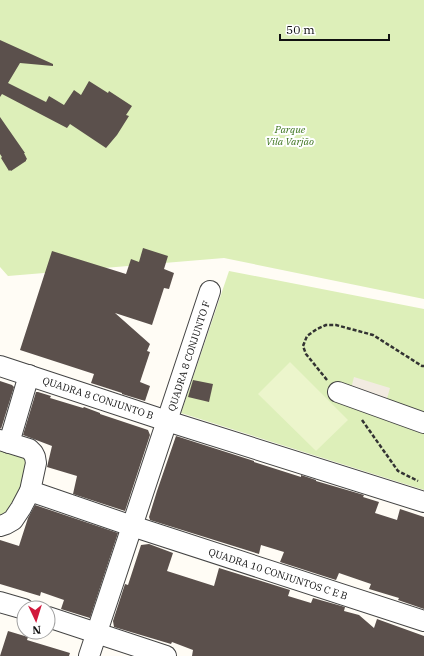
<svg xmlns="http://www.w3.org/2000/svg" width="424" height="656" viewBox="0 0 424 656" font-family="'IBM Plex Serif',serif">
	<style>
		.green { fill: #ddefb9 }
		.pitch { fill: #ecf5cc }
		.plaza { fill: #f2ebe1 }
		.building { fill: #5b504c }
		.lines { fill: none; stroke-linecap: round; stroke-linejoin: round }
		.minor-casing { stroke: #444; stroke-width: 22 }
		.path { stroke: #333; stroke-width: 2.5; stroke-dasharray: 4 2; stroke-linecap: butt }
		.minor { stroke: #fff; stroke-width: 20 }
		.labels { text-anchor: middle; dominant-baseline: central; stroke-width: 4; stroke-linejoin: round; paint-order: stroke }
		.park-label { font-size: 10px; font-style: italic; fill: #387119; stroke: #fff }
		.street-label { font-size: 10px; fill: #111; stroke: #fff }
	</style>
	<rect width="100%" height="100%" fill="#fffcf5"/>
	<!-- green -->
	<g class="green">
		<path d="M0 0H424V299L224 258 8 276 0 267Z"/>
		<path d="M229 271 424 309V490L181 413Z"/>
		<path d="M0 449 31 458 11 524 0 521Z"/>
	</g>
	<!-- pitch -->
	<path class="pitch" d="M290 362 348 420 316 451 258 394Z"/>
	<!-- plaza -->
	<path class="plaza" d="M354 377 390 388 384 409 349 396Z"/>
	<!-- building -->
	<g class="building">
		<path d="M0 40 53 64V66L20 63 8 83 46 102 49 96 64 105 74 90 81 95 89 81 108 93 109 91 132 106 126 115 129 116 117 135 106 148 70 124 67 128 2 94 0 97Z"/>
		<path d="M0 117 25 153H24L27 159 26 160V161L11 171 10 170 9 171 1 158 2 157 0 154Z"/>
		<path d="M143 248 168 256 164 269 174 273 169 289 164 288 152 325 115 313 150 344 147 351 150 352 140 382 150 386 145 401 122 394V393L91 383 94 374 20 350 52 251 126 274 131 259 139 262Z"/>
		<path d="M193 380 213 384 209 402 188 397Z"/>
		<path d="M0 381 12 385 14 387 1 429 0 428Z"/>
		<path d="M36 392H38L51 396 50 398 83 408 84 407 100 413V414L148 430 150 435 125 511 73 494 77 476 47 467 52 446 23 435Z"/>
		<path d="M176 436 254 461V462L301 477V475L316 480V481L364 495 363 497 379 502 375 513 397 520 400 509 424 517V609L398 600 399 598 369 589 371 584 339 573 336 580 280 562 284 552 261 545 259 554 150 520 149 517 157 491Z"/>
		<path d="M35 505 118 533 90 618 61 609 64 600 41 592 40 596 0 584V540L19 546 28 518Z"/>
		<path d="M149 544 173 553 167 571 214 586 219 568 290 590 288 596 311 603 313 598 345 607 344 611 359 615 374 628 377 619 424 636V656H192L193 650 172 642 171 644 114 627 113 621 125 584 128 585 141 545Z"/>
		<path d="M8 631 28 637 27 640 70 653 69 656H0Z"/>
	</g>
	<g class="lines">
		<defs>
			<g id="minor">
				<path d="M0 366 167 421 424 502"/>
				<path d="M338 392 424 423"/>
				<path d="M0 440 29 449 33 453 35 457 36 463 30 491 21 508 13 520 6 524 0 526"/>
				<path d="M9 443 29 375"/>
				<path d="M30 491 132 526 424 621"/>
				<path d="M0 602 24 609"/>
				<path d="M48 617 166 656"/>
				<path d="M89 656 210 291"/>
			</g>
		</defs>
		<!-- minor casing -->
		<use href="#minor" class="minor-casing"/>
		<!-- path -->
		<g class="path">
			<path d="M327 380 306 354 303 346 307 336 317 329 326 325H336L373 335 422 366H424"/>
			<path d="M362 420 398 471 418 481"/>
		</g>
		<!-- minor -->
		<use href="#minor" class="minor"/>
	</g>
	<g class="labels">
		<!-- park labels -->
		<g class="park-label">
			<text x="290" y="129">Parque<tspan x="290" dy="12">Vila Varjão</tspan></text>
		</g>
		<!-- street labels -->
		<g class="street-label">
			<text transform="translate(189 356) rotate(-72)">QUADRA 8 CONJUNTO F</text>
			<text transform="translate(98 398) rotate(18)">QUADRA 8 CONJUNTO B</text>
			<text transform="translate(278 574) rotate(18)">QUADRA 10 CONJUNTOS C E B</text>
		</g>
	</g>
	<!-- north arrow -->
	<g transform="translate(36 620) rotate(176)"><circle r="19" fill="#ffffff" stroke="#a0a0a0"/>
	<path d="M0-3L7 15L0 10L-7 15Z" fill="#d1193c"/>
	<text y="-6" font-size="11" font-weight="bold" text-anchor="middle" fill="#111111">N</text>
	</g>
	<!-- scale -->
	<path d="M280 34v6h109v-6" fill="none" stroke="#111111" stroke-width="2"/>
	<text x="286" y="34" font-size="12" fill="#111111" stroke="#ffffff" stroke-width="3" paint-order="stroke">50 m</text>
</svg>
